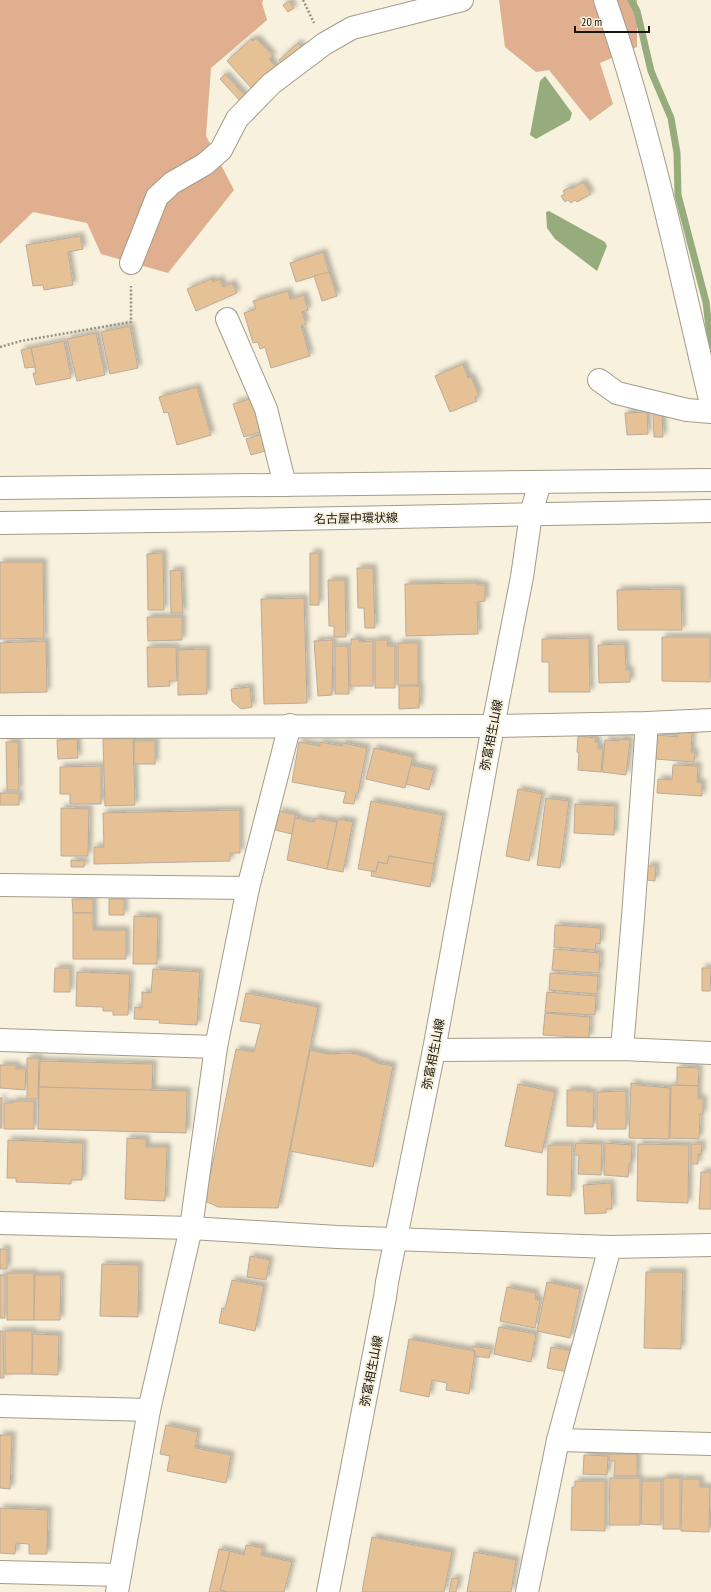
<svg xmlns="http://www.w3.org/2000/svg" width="711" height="1592" viewBox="0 0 711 1592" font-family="'PT Sans Narrow','Noto Sans JP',sans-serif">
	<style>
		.forest { fill: #dfaf90 }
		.water { fill: #97ac7c }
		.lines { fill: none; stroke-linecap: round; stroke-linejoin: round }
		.stream { stroke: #97ac7c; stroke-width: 7 }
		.building { fill: #e5c195; stroke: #baac9c; filter: url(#shadow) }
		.minor-casing { stroke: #a29c89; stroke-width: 24 }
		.major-casing { stroke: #a29c89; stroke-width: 24 }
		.path { stroke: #969283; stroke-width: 2.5; stroke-dasharray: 2 2; stroke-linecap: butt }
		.minor { stroke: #fff; stroke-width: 22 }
		.major { stroke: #fff; stroke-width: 22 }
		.labels { text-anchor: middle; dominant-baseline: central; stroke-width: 3.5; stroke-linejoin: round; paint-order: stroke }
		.street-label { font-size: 12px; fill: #18160f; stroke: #f8f1dd }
	</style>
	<defs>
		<filter id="shadow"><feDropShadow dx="3.5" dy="-3.5" stdDeviation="2" flood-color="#0004"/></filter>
	</defs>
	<rect width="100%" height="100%" fill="#f8f1dd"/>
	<!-- forest -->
	<g class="forest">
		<path d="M0 0H263L262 3 267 20 211 68 206 136 234 190 168 273 101 254 87 223 33 212 0 244Z"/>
		<path d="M499 0H637V47L600 63 613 104 590 121 549 70 536 72 505 47Z"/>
	</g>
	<!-- water -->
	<g class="water">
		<path d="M545 76 572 113 570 120 536 139 530 135 540 81Z"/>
		<path d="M549 211 605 242 607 246 597 271 555 239 547 228 546 212Z"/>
	</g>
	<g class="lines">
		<!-- stream -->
		<path class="stream" d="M631 0 637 11 651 71 671 118 677 153 678 195 706 302 711 345"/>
	</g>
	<!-- building -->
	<g class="building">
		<path d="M289 1 294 8 288 12 283 5Z"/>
		<path d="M256 38 273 56 269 59 277 68 253 90 227 61 251 39 253 41Z"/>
		<path d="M298 43 305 51 285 68 279 60Z"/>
		<path d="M225 74 246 97 241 102 220 79Z"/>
		<path d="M583 182 591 194 577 202 575 200 571 203 568 200 565 202 561 196 565 194 563 191 570 187 571 189Z"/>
		<path d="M80 236 83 249 68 252 73 285 44 290 43 285 33 286 26 245Z"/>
		<path d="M323 252 329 272 296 282 290 263Z"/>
		<path d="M329 272 337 296 322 301 314 276Z"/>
		<path d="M211 279 213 282 220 279 223 287 232 283 237 293 196 311 187 289Z"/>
		<path d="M288 291 290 299 304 295 308 310 302 312 306 324 301 326 310 356 271 368 265 347 260 349 258 342 253 343 244 313 256 309 253 301Z"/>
		<path d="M130 326 138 368 110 374 101 332Z"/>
		<path d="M96 333 105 375 77 381 67 339Z"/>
		<path d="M64 341 71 378 36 385 33 373H36L31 348Z"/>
		<path d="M31 348 35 367 25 368 21 350Z"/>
		<path d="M463 364 468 378 471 377 479 395 475 397 477 401 450 412 435 376Z"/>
		<path d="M197 387 211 435 177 445 168 412 164 413 159 397Z"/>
		<path d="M253 398 263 431 244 437 233 404Z"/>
		<path d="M647 412 648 434 627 435 625 413Z"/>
		<path d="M653 413H662L663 437H654Z"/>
		<path d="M263 434 268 450 251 455 246 439Z"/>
		<path d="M163 553 164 610H148L147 554Z"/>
		<rect x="310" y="553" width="9" height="52"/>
		<path d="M0 562H43L44 638 0 639Z"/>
		<path d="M357 568H373L375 628H365L364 608H358Z"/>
		<path d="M181 570 183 613H171L170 571Z"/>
		<path d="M328 580H345L346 637H334V626H329Z"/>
		<path d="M477 583V585H485V601L477 602 478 634 406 636 405 584Z"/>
		<path d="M681 589 682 630H618L617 590Z"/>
		<path d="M304 598 307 703 264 704 261 599Z"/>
		<path d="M147 617H182V640L148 641Z"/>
		<path d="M662 637H710V682L662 681Z"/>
		<path d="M589 638 590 692H549V662H542V639Z"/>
		<path d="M351 639H359V642L373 641V686H350V645H351Z"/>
		<path d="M333 640 332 695 318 696 314 641Z"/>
		<path d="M375 640H388L387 646H395V688H375Z"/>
		<path d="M46 641 47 692 0 693V643Z"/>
		<rect x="398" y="643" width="20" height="42"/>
		<path d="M625 644 626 670H630V682L599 683 598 645Z"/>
		<path d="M335 646H348L349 694H335Z"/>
		<path d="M147 647H176L177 681H169L170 686 148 687Z"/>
		<path d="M207 649V694L178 695V650Z"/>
		<path d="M399 686H420L419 708 399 709Z"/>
		<path d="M250 687 252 707 241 709 232 701 231 689Z"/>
		<path d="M679 732 692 733 691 752H695L694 762 655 759 657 735 678 737Z"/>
		<path d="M578 736 596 738 595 742H598V748L603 749 601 772 578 770 579 753 577 752Z"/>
		<path d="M133 738 135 805 105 806 103 739Z"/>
		<path d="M77 739 78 758 58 759 57 740Z"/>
		<path d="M619 739 630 740 626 775 602 772 605 740 619 741Z"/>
		<rect x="134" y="741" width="21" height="23"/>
		<path d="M6 742H18L19 790H7Z"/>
		<path d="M299 742 320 746V742L342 746 343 743 367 748 358 794 356 793 354 804 343 803 346 792 292 782Z"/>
		<path d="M374 748 413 757 405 788 366 779Z"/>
		<path d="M411 765 434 770 429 790 406 784Z"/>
		<path d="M673 765 698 766 697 782 702 783V796L657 793 658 779 672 780Z"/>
		<path d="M101 766V804H70V794H60V767Z"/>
		<path d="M518 789 542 794 529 861 506 856Z"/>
		<rect x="0" y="793" width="19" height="12"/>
		<path d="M546 798 569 801 560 868 537 865Z"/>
		<path d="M371 801 443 815 434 864 389 856 387 864 378 862 376 872 358 869Z"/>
		<path d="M575 804 615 806 614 835 574 833Z"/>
		<path d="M61 808 89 809 88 856H61Z"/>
		<path d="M240 810V853H230V861L94 864V847H104L103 813Z"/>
		<path d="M279 811 296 815 292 834 275 830Z"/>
		<path d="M295 818 314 822 315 818 337 822 327 869 287 860Z"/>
		<path d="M338 819 353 822 343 872 327 869Z"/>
		<path d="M389 856 434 864 430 887 371 876 372 871 376 872 378 862 387 864Z"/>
		<path d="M71 860 85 861 84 867H71Z"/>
		<path d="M647 866H656L655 881 646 880Z"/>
		<path d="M72 899H93V913H73Z"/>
		<rect x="109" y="899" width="15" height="16"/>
		<path d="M73 913H93V930H126V959H73Z"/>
		<path d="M134 916 158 917 157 964H133Z"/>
		<path d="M555 925 601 928 600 944 596 943 595 950 554 947Z"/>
		<path d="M554 949 600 953 599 973 552 970Z"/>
		<path d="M55 968H70V992H54Z"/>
		<path d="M702 968H711L710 991H702Z"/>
		<path d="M153 969 200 972 197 1025 159 1023 160 1020 134 1019 135 1007 142 1008V992L151 993Z"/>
		<path d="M77 972 130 974 128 1015H113V1011H103V1007L76 1006Z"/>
		<path d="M550 973 598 976 597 994 549 990Z"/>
		<path d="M547 992 596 996 595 1015 545 1012Z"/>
		<path d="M246 993 318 1007 278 1208 218 1207 205 1201 236 1049 254 1052 261 1024 240 1021Z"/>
		<path d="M545 1013 590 1017 589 1038 543 1035Z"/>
		<path d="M310 1050 328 1054 349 1053 356 1054 366 1057 377 1063 393 1066 373 1167 290 1151Z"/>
		<path d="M27 1058H39L38 1099H27Z"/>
		<path d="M40 1061 153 1064 152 1091 39 1087Z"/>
		<path d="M0 1065H16V1069H26L25 1090 0 1088Z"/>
		<path d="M677 1067 699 1068 698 1086 677 1085Z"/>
		<path d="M631 1083 637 1084V1085L670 1088 669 1139 629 1138Z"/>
		<path d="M518 1084 555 1092 542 1153 505 1146Z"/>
		<path d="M671 1085 698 1086V1099H703V1114H700L699 1139 670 1138Z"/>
		<path d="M39 1087 187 1091 186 1133 38 1129Z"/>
		<path d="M567 1090H587V1092H594L593 1127 567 1126Z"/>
		<path d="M626 1091V1129H597V1092Z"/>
		<rect x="0" y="1098" width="2" height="30"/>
		<path d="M14 1101H34V1129H4V1103H13Z"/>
		<path d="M127 1138 146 1139V1147H167L165 1201 125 1199Z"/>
		<path d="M8 1140 83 1143 82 1180H71V1184L16 1182V1178H7Z"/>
		<path d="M576 1143 602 1144 601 1175 578 1174 579 1155H574Z"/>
		<path d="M605 1143 632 1145 631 1164H629L628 1177 604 1175Z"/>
		<path d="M638 1144 689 1145 688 1203 637 1201Z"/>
		<path d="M691 1144H702L701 1155 698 1154V1164H691Z"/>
		<path d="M548 1145H572L571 1196 547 1195Z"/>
		<path d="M701 1172H711V1209H699Z"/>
		<path d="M611 1183 612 1209H606V1213L585 1214 583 1185Z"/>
		<rect x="0" y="1249" width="7" height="20"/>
		<path d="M250 1256 270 1260 266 1280 247 1277Z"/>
		<path d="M102 1264 139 1265 138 1317 100 1316Z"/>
		<path d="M646 1272H683L681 1349 644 1348Z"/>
		<rect x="7" y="1273" width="27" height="47"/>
		<rect x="0" y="1275" width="5" height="43"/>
		<path d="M35 1275H61L60 1320H34Z"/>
		<path d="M232 1280 264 1286 255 1331 219 1323 222 1308 225 1309Z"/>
		<path d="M547 1282 580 1289 570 1338 537 1331Z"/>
		<path d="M507 1287 536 1293 535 1299 540 1300 535 1328 500 1321Z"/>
		<path d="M499 1327 536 1334 531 1362 494 1354Z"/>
		<path d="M0 1331H3L4 1378H0Z"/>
		<rect x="5" y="1331" width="27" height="43"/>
		<path d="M33 1334 59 1335 58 1375 32 1374Z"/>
		<path d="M409 1339 475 1351 469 1394 446 1390 447 1383 432 1380 429 1397 400 1391Z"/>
		<path d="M472 1346 491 1349 489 1358 475 1356V1351L472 1350Z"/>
		<path d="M551 1347 572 1351 568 1372 547 1368Z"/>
		<path d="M166 1425 198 1432 195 1448 231 1455 226 1483 167 1471 170 1456 160 1454Z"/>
		<path d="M0 1435H12L10 1489 0 1488Z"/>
		<path d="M609 1454H637V1476H614L615 1461H609Z"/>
		<path d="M584 1455 608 1456 607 1475 583 1474Z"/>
		<path d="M610 1478H640V1525H609Z"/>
		<rect x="663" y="1478" width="17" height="51"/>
		<path d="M682 1479H700V1487H710L709 1532 681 1531Z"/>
		<path d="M575 1481H605V1531L571 1530 572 1487H575Z"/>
		<path d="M642 1481H661V1525L641 1524Z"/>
		<path d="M0 1508 48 1510 47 1554H29V1544L16 1543 15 1554 0 1553Z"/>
		<path d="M372 1537 452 1552 444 1592H362Z"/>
		<path d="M246 1545 263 1548 261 1555 292 1562 284 1592H227L220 1590 230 1551 244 1555Z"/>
		<path d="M219 1549 230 1551 220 1590 227 1592H209Z"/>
		<path d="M474 1552 516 1560 511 1592H467Z"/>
		<path d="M452 1578 459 1579 456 1592H449Z"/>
	</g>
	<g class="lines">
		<defs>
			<g id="minor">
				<path d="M605 0C651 131 679 269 711 404"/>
				<path d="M131 263 157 197 172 183 205 164 221 150 237 119 271 84 324 44 352 28 462 0"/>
				<path d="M227 319 266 409 285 485"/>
				<path d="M599 380 617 393 687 410 711 412"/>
				<path d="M0 727 493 726 647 723 711 720"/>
				<path d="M0 885 248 888"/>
				<path d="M0 1040 216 1047"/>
				<path d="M622 1049 633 917 647 723"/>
				<path d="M434 1050 622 1049 711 1053"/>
				<path d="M0 1223 191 1228 337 1237 610 1247 711 1245"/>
				<path d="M0 1406 149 1410"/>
				<path d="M558 1440 711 1444"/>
				<path d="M0 1572 120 1575"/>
				<path d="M117 1592 149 1410 191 1228 216 1047 248 888 290 725"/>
				<path d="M328 1592 385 1297 387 1282 434 1050 493 726 522 577 531 514 540 482"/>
				<path d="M527 1592 558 1440 610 1247"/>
			</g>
			<g id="major">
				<path d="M0 488 711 480"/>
				<path d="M0 523 235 520 711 511"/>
			</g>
		</defs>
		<!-- minor casing -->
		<use href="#minor" class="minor-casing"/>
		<!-- major casing -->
		<use href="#major" class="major-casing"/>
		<!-- path -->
		<g class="path">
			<path d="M303 0 314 23"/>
			<path d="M0 347 21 341 131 322V286"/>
		</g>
		<!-- minor -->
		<use href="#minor" class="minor"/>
		<!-- major -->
		<use href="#major" class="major"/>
	</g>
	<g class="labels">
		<!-- street labels -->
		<g class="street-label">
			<text transform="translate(356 518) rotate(-1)">名古屋中環状線</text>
			<text transform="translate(491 735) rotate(-79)">弥富相生山線</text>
			<text transform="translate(433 1054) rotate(-79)">弥富相生山線</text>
			<text transform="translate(371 1371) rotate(-79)">弥富相生山線</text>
		</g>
	</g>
	<!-- scale -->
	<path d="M575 26v6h74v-6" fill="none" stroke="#18160f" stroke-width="2"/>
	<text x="581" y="26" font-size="12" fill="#18160f" stroke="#f8f1dd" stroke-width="3" paint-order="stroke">20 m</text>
</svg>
